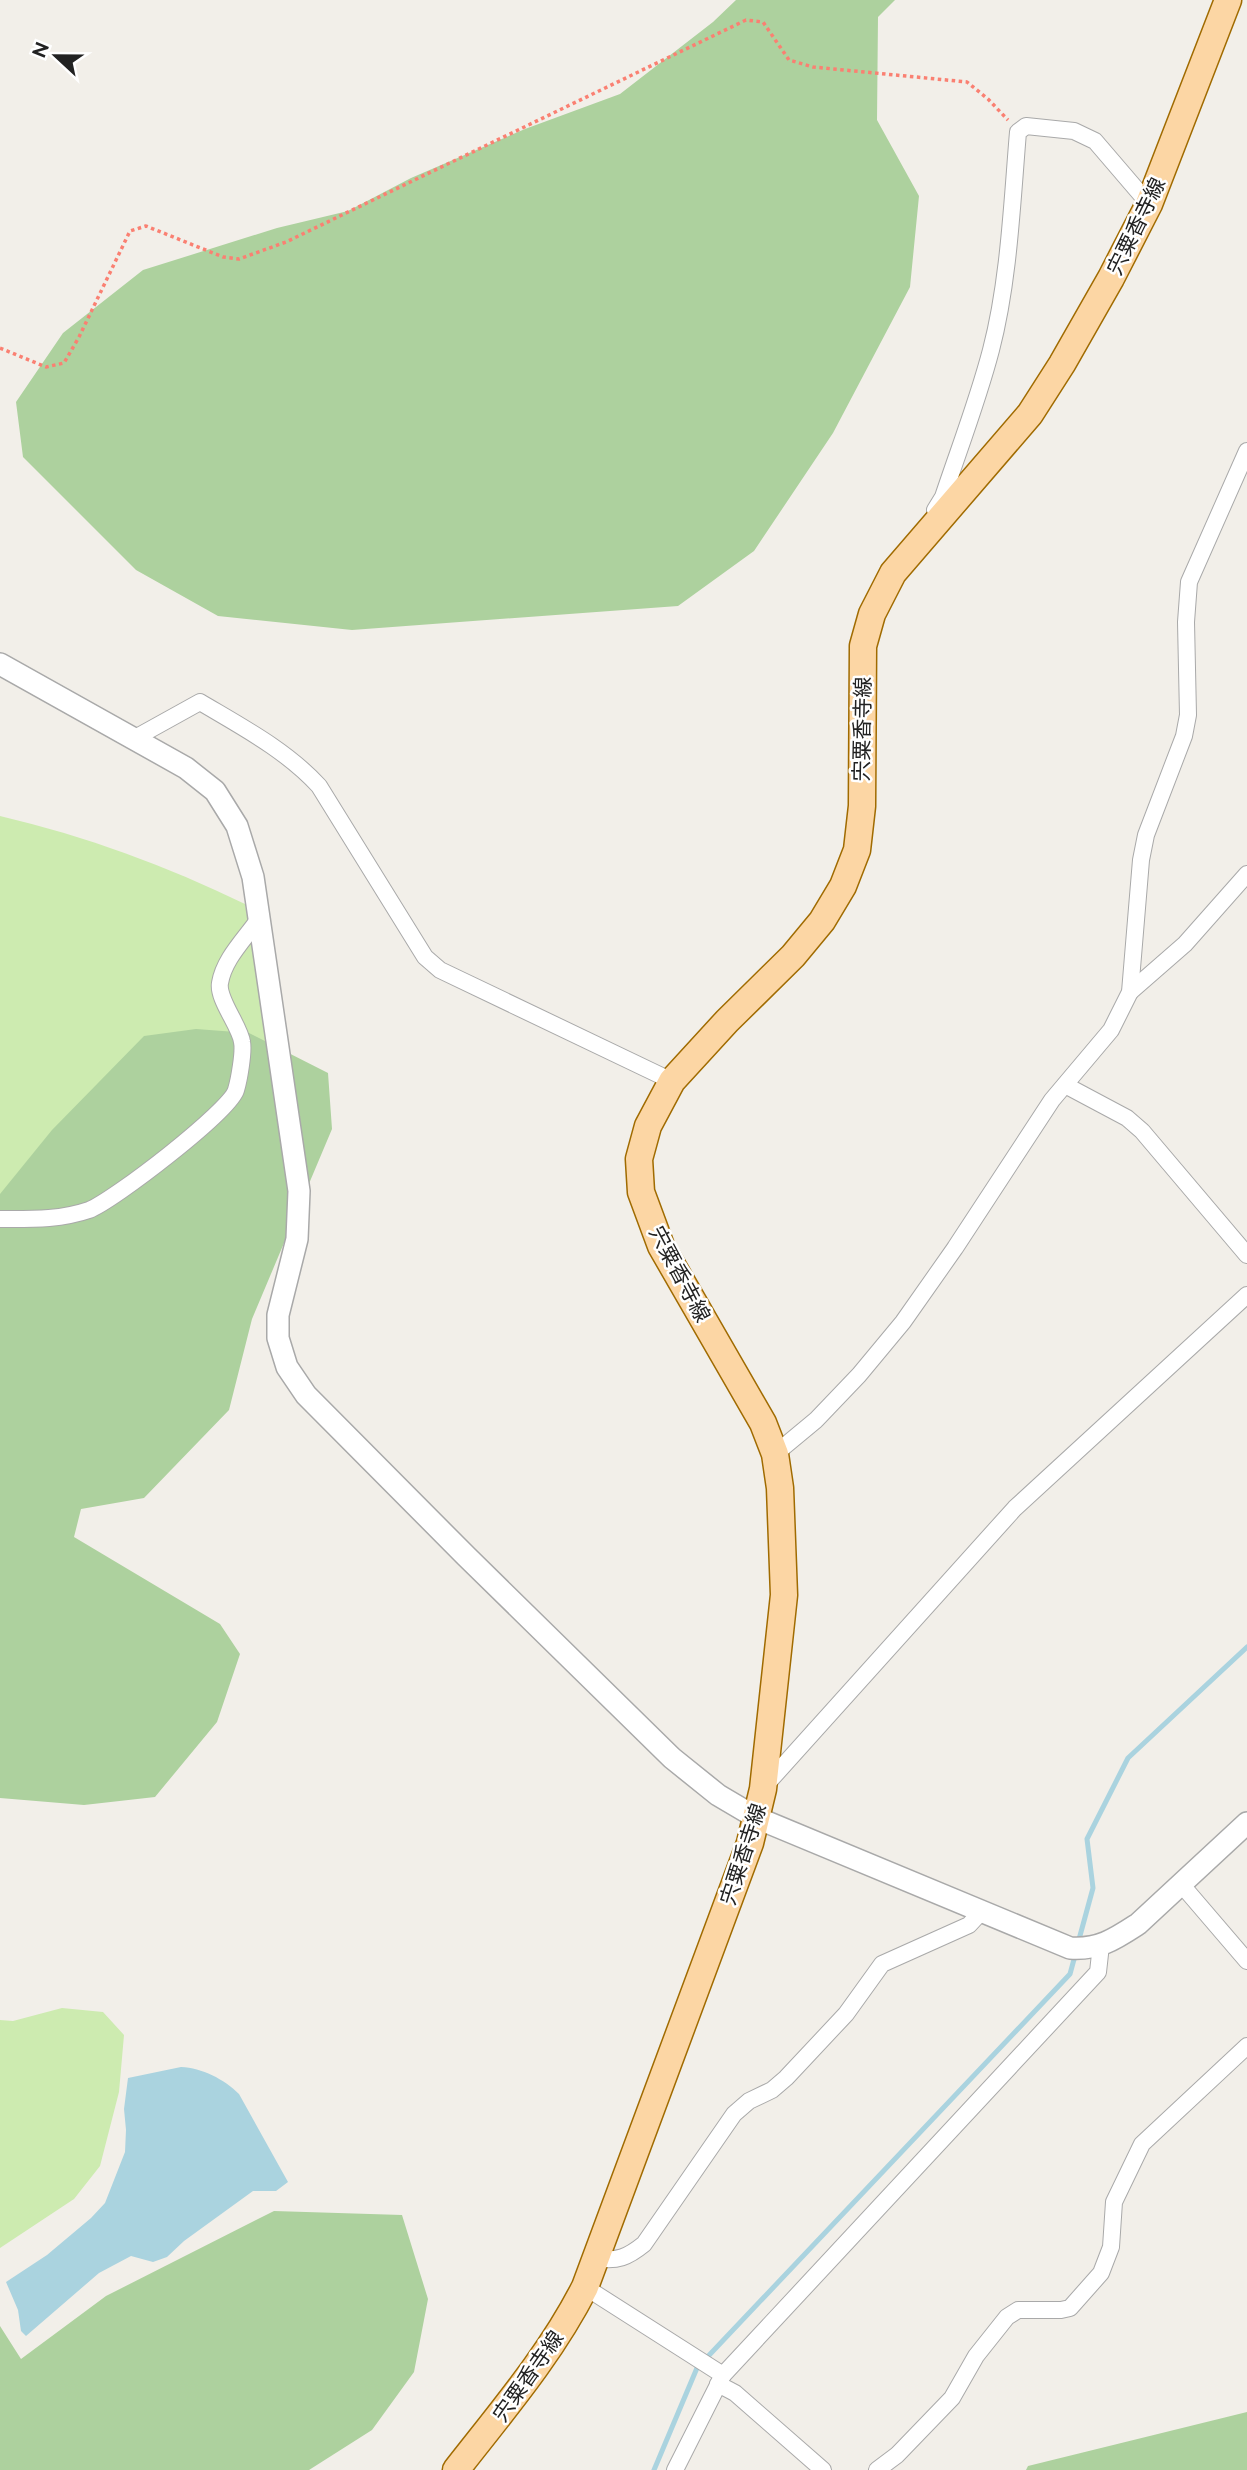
<svg xmlns="http://www.w3.org/2000/svg" width="1247" height="2470" viewBox="0 0 1247 2470" font-family="Raleway,'Noto Sans JP',sans-serif">
	<style>
		.grass { fill: #cdebb0 }
		.forest { fill: #add19e }
		.water { fill: #aad3df }
		.lines { fill: none; stroke-linecap: round; stroke-linejoin: round }
		.stream { stroke: #aad3df; stroke-width: 5 }
		.minor-casing { stroke: #a9a9a9; stroke-width: 18 }
		.tertiary-casing { stroke: #a9a9a9; stroke-width: 24 }
		.primary-casing { stroke: #a06b00; stroke-width: 29 }
		.path { stroke: #fa8072; stroke-width: 3.5; stroke-dasharray: 3.5 3.5; stroke-linecap: butt }
		.minor { stroke: #fff; stroke-width: 16 }
		.tertiary { stroke: #fff; stroke-width: 21 }
		.primary { stroke: #fcd6a4; stroke-width: 26 }
		.labels { text-anchor: middle; dominant-baseline: central; stroke-width: 5; stroke-linejoin: round; paint-order: stroke }
		.street-label { font-size: 21px; fill: #222; stroke: #fff }
	</style>
	<rect width="100%" height="100%" fill="#f2efe9"/>
	<!-- grass -->
	<g class="grass">
		<path d="M0 816C85 836 167 866 245 904L262 1003 268 1060 0 1239Z"/>
		<path d="M62 2008 103 2012 124 2035 119 2092 100 2166 74 2199 0 2248V2020L13 2021Z"/>
	</g>
	<!-- forest -->
	<g class="forest">
		<path d="M736 0H895L878 17 877 120 919 196 910 287 833 433 754 551 678 606 352 630 218 616 136 570 23 457 16 402 63 333 143 270 277 228 348 211 411 178 525 129 620 94 713 22Z"/>
		<path d="M196 1029 249 1033 328 1073 332 1129 252 1319 229 1410 144 1498 81 1509 74 1537 220 1624 240 1654 217 1722 155 1797 84 1805 0 1798V1194L52 1130 144 1036Z"/>
		<path d="M274 2211 402 2215 428 2299 414 2372 372 2430 309 2470H0V2326L21 2359 106 2296Z"/>
		<path d="M1247 2412V2470H1026L1028 2466Z"/>
	</g>
	<!-- water -->
	<path class="water" d="M181 2067C202 2068 224 2079 239 2094L288 2182 276 2191H253L184 2241 167 2257 153 2262 131 2256 99 2273 26 2336 21 2331 18 2310 6 2282 47 2255 91 2218 105 2203 125 2152 126 2130 124 2109 128 2078Z"/>
	<g class="lines">
		<!-- stream -->
		<g class="stream">
			<path d="M1078 1943 1093 1888 1087 1839 1128 1758 1247 1647"/>
			<path d="M654 2470 697 2368 1070 1974 1076 1952"/>
		</g>
		<defs>
			<g id="minor">
				<path d="M935 510 943 497C959 449 978 400 991 350 1009 281 1012 203 1018 132L1026 126 1074 131 1095 141 1149 204"/>
				<path d="M135 738 200 702C242 727 286 750 319 786L425 957 440 970 672 1081"/>
				<path d="M1130 992 1185 944 1247 874"/>
				<path d="M1065 1085 1127 1118 1142 1131 1247 1255"/>
				<path d="M0 1219C31 1219 60 1220 89 1210 113 1201 230 1111 236 1090 239 1080 244 1052 242 1042 240 1026 217 999 220 983 224 959 244 940 258 920"/>
				<path d="M775 1454 816 1420 859 1375 903 1322 955 1248 1052 1100 1111 1030 1130 992 1141 860 1146 835 1184 736 1188 715 1186 622 1189 582 1247 451"/>
				<path d="M764 1787 1015 1508 1247 1295"/>
				<path d="M1181 1884 1247 1961"/>
				<path d="M596 2258C617 2262 628 2257 644 2244L734 2114 749 2101 772 2090 786 2078 846 2014 882 1964 969 1925 981 1912"/>
				<path d="M585 2287 723 2375"/>
				<path d="M718 2384 735 2393 823 2470"/>
				<path d="M675 2470 723 2375 1098 1972 1101 1945"/>
				<path d="M877 2470 897 2455 952 2398 976 2356 1007 2317 1018 2310H1061L1070 2308 1101 2273 1111 2247 1114 2202 1142 2144 1247 2046"/>
			</g>
			<path id="tertiary" d="M0 664 186 768 215 791 237 826 253 877 299 1191 297 1239 278 1315V1338L287 1367 306 1395 466 1556 672 1758 718 1795 757 1818 1070 1948C1099 1950 1115 1939 1138 1924L1247 1823"/>
			<path id="primary" d="M456 2470C502 2411 551 2354 585 2287L750 1843 763 1789 784 1595 780 1488 775 1454 763 1423 661 1246 641 1192 639 1159 648 1126 672 1081 727 1021 793 956 822 921 843 886 857 850 862 806 863 646 872 614 893 573 1030 414 1062 364 1111 278 1149 204 1228 0"/>
		</defs>
		<!-- minor casing -->
		<use href="#minor" class="minor-casing"/>
		<!-- tertiary casing -->
		<use href="#tertiary" class="tertiary-casing"/>
		<!-- primary casing -->
		<use href="#primary" class="primary-casing"/>
		<!-- path -->
		<path class="path" d="M0 348 46 367 64 363 79 337 130 231 146 226 223 257 239 259 286 242 746 20 763 22 789 60 813 67 967 82 988 99 1008 120"/>
		<!-- minor -->
		<use href="#minor" class="minor"/>
		<!-- tertiary -->
		<use href="#tertiary" class="tertiary"/>
		<!-- primary -->
		<use href="#primary" class="primary"/>
	</g>
	<g class="labels">
		<!-- street labels -->
		<g class="street-label">
			<text transform="translate(1136 226) rotate(-64)">宍粟香寺線</text>
			<text transform="translate(862 729) rotate(-89)">宍粟香寺線</text>
			<text transform="translate(680 1274) rotate(62)">宍粟香寺線</text>
			<text transform="translate(743 1854) rotate(-72)">宍粟香寺線</text>
			<text transform="translate(528 2376) rotate(-55)">宍粟香寺線</text>
		</g>
	</g>
	<!-- north arrow -->
	<g transform="translate(56 56) rotate(292)" stroke="#ffffff" stroke-width="5" paint-order="stroke">
	<path d="M0-5L12 26L0 18L-12 26Z" fill="#222222"/>
	<text y="-10" font-size="19" font-weight="bold" text-anchor="middle" fill="#222222">N</text>
	</g>
</svg>
